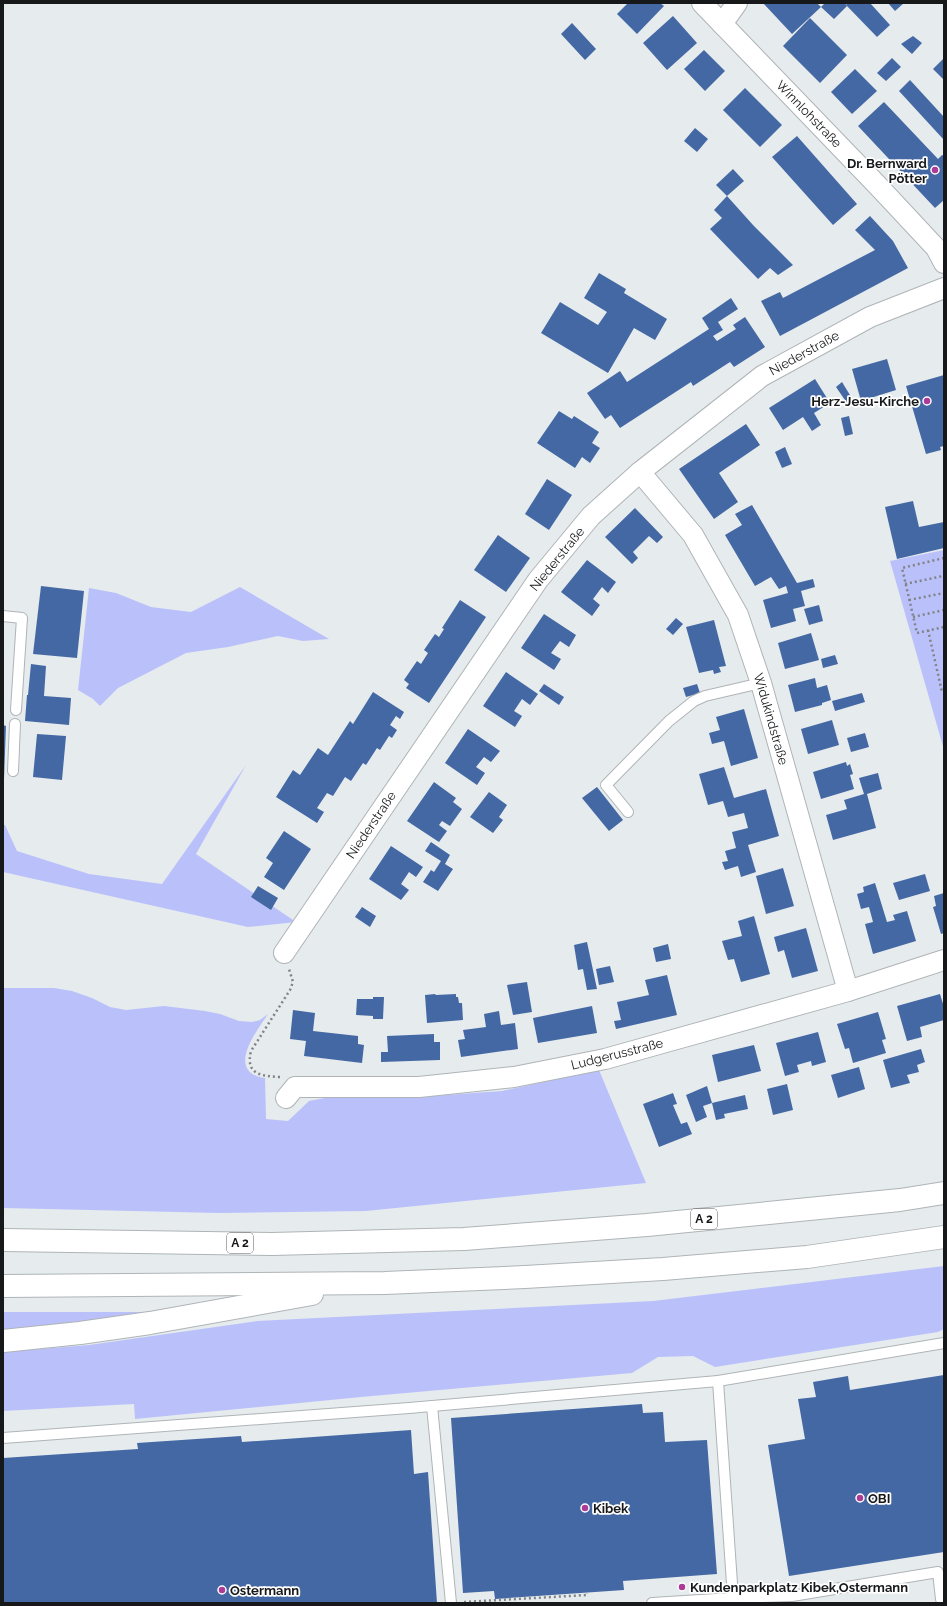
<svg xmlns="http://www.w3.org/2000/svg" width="947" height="1606" viewBox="0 0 947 1606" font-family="Raleway,sans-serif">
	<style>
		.green { fill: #bac1fa }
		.building { fill: #4468a3 }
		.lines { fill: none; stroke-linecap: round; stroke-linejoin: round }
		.lane-casing { stroke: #afb4b7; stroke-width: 12 }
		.street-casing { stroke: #afb4b7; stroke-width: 22 }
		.highway-casing { stroke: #afb4b7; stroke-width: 24 }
		.path { stroke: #808385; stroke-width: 2.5; stroke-dasharray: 2 3; stroke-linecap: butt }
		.lane { stroke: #fff; stroke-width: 10 }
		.street { stroke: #fff; stroke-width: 20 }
		.highway { stroke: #fff; stroke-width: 22 }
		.poi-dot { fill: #ac3b97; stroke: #fff; stroke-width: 1.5 }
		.labels { text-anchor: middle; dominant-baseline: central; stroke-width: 3.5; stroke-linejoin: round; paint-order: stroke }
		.shield { fill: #fff; stroke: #5d5d5f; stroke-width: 1 }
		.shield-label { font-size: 12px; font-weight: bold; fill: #17181a }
		.street-label { font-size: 13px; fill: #17181a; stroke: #fff }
		.poi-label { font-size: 13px; font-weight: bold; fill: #17181a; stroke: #fff; text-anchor: start }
	</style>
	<rect width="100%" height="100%" fill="#e6ebee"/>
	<!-- green -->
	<g class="green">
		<path d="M944 550V750L890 561Z"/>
		<path d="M240 587 329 639 303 641 278 636 228 647 186 653 118 688 100 706 93 699 78 690 89 588 116 593 151 607 191 612Z"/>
		<path d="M246 765 196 854 296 922 248 927 3 872V825H5L17 851 89 874 162 884Z"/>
		<path d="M3 988H54L72 991 92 998 110 1007 126 1010 164 1006 205 1011 220 1014 239 1021 252 1022 260 1020 268 1014C256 1032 225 1072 265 1078L266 1119 288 1121 309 1101 335 1096 404 1098 502 1091 599 1070 646 1183 366 1211 219 1213 3 1208Z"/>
		<path d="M944 1266V1329L938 1332 715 1367 693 1356 658 1357 632 1373 361 1397 135 1419 134 1404 3 1411V1352L89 1345 257 1321 653 1301Z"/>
		<path d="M3 1312H145L160 1315 3 1336Z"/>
	</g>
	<!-- building -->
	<g class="building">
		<path d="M628 3H660L664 6 637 34 617 14Z"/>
		<path d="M763 3H817L821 7 825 3H845L847 6 834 19 821 7 792 34Z"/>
		<path d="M848 3H870L890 25 877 37 846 5Z"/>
		<path d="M888 3H904L895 11Z"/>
		<path d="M673 16 697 43 667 70 643 43Z"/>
		<path d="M810 18 847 55 820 83 783 46Z"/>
		<path d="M572 23 596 49 585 60 561 34Z"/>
		<path d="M913 36 922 43 912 54 901 44Z"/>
		<path d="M704 50 725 71 705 91 684 69Z"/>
		<path d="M892 58 901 67 886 81 877 73Z"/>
		<path d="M944 58V80L933 69Z"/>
		<path d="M855 69 877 91 852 114 831 92Z"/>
		<path d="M910 80 944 117V140L899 91Z"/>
		<path d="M745 88 782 125 760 147 723 110Z"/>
		<path d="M884 102 938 159 942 155 944 156V200L935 208 858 126Z"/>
		<path d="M695 128 708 139 697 152 684 141Z"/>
		<path d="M797 136 857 204 833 225 772 157Z"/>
		<path d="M733 169 744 181 727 196 716 185Z"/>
		<path d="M727 196 753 225 793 265 778 275 770 268 758 279 710 229 722 218 714 210Z"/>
		<path d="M870 216 893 241 908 268 780 336 761 301 780 292 783 298 875 250 855 230Z"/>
		<path d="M599 273 626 289 624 293 667 319 655 340 634 328 608 373 541 333 560 302 598 325 607 312 584 298Z"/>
		<path d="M731 298 738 309 718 322 723 330 713 336 717 341 736 329 733 325 745 317 765 347 734 367 730 362 693 386 691 382 620 428 611 415 605 419 587 393 620 371 627 382 709 329 702 318Z"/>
		<path d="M887 359 896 390 861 401 852 369Z"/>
		<path d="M944 375V446L940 447 941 450 926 454 906 386Z"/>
		<path d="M815 379 830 403 814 413 821 425 812 431 803 417 783 430 769 408Z"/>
		<path d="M842 382 853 400 847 403 836 387Z"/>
		<path d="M559 411 572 419 574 416 599 432 592 443 600 448 590 463 582 457 575 468 537 443Z"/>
		<path d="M849 416 853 434 845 436 841 418Z"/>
		<path d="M746 424 760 445 719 473 738 502 714 519 679 469Z"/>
		<path d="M785 447 792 464 782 468 775 452Z"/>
		<path d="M547 479 572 495 549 530 525 514Z"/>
		<path d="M913 501 919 527 944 522V548L897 559 885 507Z"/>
		<path d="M752 505 797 583 813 579 815 587 801 591 805 606 793 609 796 621 771 628 763 600 788 593 786 586 779 589 771 577 755 586 725 535 742 525 735 514Z"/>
		<path d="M635 508 663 537 657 543 649 536 633 552 638 558 632 564 605 537Z"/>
		<path d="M498 535 530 558 506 592 474 570Z"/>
		<path d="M587 560 616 582 608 593 602 587 593 599 600 605 592 616 561 592Z"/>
		<path d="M41 586 84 591 77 658 33 654Z"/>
		<path d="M460 600 486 617 429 703 406 688 409 684 404 680 417 661 421 664 428 653 424 650 435 634 439 637 444 629 442 628Z"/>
		<path d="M819 605 823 621 809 625 804 609Z"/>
		<path d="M544 614 576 635 569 647 560 641 551 653 561 659 554 670 521 648Z"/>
		<path d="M676 618 683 624 673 635 666 629Z"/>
		<path d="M714 620 726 666 719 667 721 672 714 674 713 670 699 673 686 627Z"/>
		<path d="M811 633 819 660 785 669 778 643Z"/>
		<path d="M835 655 838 664 823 668 821 659Z"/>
		<path d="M31 664 46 666 44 696 71 698 69 725 25 721 27 695H28Z"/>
		<path d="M506 672 538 694 530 705 522 699 514 711 522 716 515 727 483 706Z"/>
		<path d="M815 678 817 688 827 685 831 700 822 703V705L795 712 788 685Z"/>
		<path d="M544 684 564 697 559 705 539 691Z"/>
		<path d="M697 684 700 693 686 697 683 688Z"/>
		<path d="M373 692 404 712 400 719 396 716 390 725 397 730 392 738 389 736 380 750 377 748 366 765 363 763 351 781 345 777 333 796 327 793 317 808 324 812 317 823 276 797 293 770 300 775 318 748 328 755 350 721 353 724Z"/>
		<path d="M862 693 865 702 835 711 832 701Z"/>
		<path d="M744 709 758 758 731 766 724 741 712 744 709 733 720 730 716 717Z"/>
		<path d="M832 720 839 745 808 754 801 729Z"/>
		<path d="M3 725 6 726 4 779H3Z"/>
		<path d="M468 729 500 751 491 762 484 757 476 767 485 773 477 785 445 763Z"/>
		<path d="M865 733 869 747 851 752 847 738Z"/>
		<path d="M37 734 66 736 62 780 33 777Z"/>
		<path d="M846 762 847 766 850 764 853 774 850 775 854 789 821 799 813 772Z"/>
		<path d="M724 767 734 798 766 789 779 836 748 845 756 872 741 877 738 866 725 870 722 862 728 861 725 851 736 848 732 832 748 828 744 813 728 817 723 801 708 805 699 774Z"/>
		<path d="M878 773 882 789 867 794 876 828 833 840 826 815 847 809 844 800 864 794 859 778Z"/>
		<path d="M434 782 456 798 453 802 462 809 450 826 442 821 439 825 447 831 439 842 407 821Z"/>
		<path d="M597 787 623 820 609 831 582 798Z"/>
		<path d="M489 792 507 805 499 817 503 820 493 833 470 817Z"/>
		<path d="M284 831 311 849 284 890 264 877 273 863 266 858Z"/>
		<path d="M431 842 450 855 445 864 453 869 438 891 423 882 431 870 434 872 441 861 425 851Z"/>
		<path d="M391 846 423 867 416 877 409 872 401 884 409 890 401 900 369 879Z"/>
		<path d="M783 868 794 906 766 914 756 876Z"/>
		<path d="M925 874 930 891 899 900 893 883Z"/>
		<path d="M875 883 887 922 895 920 893 915 907 911 916 941 873 954 865 924 873 922 869 907 861 909 857 894 864 892 863 887Z"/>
		<path d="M258 886 278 898 271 910 251 897Z"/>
		<path d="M944 893V933L941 934 933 907 936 906 934 896Z"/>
		<path d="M362 907 376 916 370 927 355 917Z"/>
		<path d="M754 916 770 974 741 982 734 959 728 960 722 941 742 936 738 921Z"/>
		<path d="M806 928 818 971 792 978 784 950 778 952 774 937Z"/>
		<path d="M587 942 597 989 587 990 583 969 578 970 574 945Z"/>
		<path d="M668 944 671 959 656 962 653 948Z"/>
		<path d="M610 966 614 982 599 985 596 969Z"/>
		<path d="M667 975 677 1015 616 1029 614 1021 621 1020 617 1002 649 995 645 980Z"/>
		<path d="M527 982 532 1012 513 1015 507 985Z"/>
		<path d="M435 994 436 995 456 994V997H458L459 1003H462L463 1020 427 1023 425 995Z"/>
		<path d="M940 994 944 1007V1020L920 1027 922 1037 907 1041 897 1006Z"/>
		<path d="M373 997H384L383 1019H373V1016L356 1015 357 999H373Z"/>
		<path d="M592 1006 597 1033 538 1043 533 1018Z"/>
		<path d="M293 1010 315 1013 313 1031 358 1036V1044L364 1045 362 1063 304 1056 306 1041 290 1039Z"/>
		<path d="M499 1011 501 1025 515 1023 518 1049 461 1057 458 1040 465 1039 463 1030 486 1027 484 1014Z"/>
		<path d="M878 1012 886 1039 882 1040 886 1053 853 1063 849 1048 845 1049 837 1024Z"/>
		<path d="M818 1032 826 1062 812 1066 811 1061 797 1065 799 1072 785 1076 776 1043Z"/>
		<path d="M434 1034V1042H440V1060L381 1062V1052H388L387 1036Z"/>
		<path d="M754 1045 761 1071 718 1082 712 1055Z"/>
		<path d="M921 1049 925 1062 917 1065 919 1072 907 1075 910 1083 891 1088 883 1060Z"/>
		<path d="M859 1067 865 1089 838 1098 831 1075Z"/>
		<path d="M787 1084 793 1110 773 1115 767 1089Z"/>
		<path d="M707 1086 712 1103 745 1095 748 1109 724 1114 725 1118 716 1120 712 1103 703 1106 707 1117 696 1122 686 1095Z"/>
		<path d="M673 1093 677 1104 673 1105 681 1124 687 1122 692 1134 659 1147 643 1104Z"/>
		<path d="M944 1375V1552L789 1576 768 1445 805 1439 798 1399 816 1397 813 1382 848 1376 850 1390Z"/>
		<path d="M642 1404 643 1413 663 1412 665 1442 707 1440 717 1574 623 1581 624 1590 495 1599 494 1591 463 1593 451 1418Z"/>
		<path d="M411 1430 414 1474 428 1472 437 1603H260V1602L240 1603H3V1458L138 1449 137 1443 241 1436 242 1442Z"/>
	</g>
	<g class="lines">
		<defs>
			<g id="lane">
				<path d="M3 616 22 618 16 710"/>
				<path d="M13 771 15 724"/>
				<path d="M628 812 606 785 669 721 694 701 705 696 761 683"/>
				<path d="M718 1381 733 1598"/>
				<path d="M432 1406 451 1603"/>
				<path d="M3 1438 409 1408 718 1381 944 1343"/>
				<path d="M652 1603 733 1598 792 1596 938 1572 941 1599H944"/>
			</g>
			<g id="street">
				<path d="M702 3 880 188 936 248 944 263"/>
				<path d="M722 24 737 3"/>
				<path d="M640 472 693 535 738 615 761 683 848 991"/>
				<path d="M284 953 538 580 591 516 640 472 762 376 870 317 944 288"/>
				<path d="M286 1098 295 1087H419L514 1077 605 1059 848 991 944 960"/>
			</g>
			<g id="highway">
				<path d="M3 1240 272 1244 464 1239 647 1225 900 1200 944 1193"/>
				<path d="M3 1286 385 1283 525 1277 663 1269 807 1257 944 1237"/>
				<path d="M3 1341 80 1333 150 1323 312 1294"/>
			</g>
		</defs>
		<!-- lane casing -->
		<use href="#lane" class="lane-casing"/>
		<!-- street casing -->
		<use href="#street" class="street-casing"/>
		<!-- highway casing -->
		<use href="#highway" class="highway-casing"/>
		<!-- path -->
		<g class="path">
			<path d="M944 558 902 568 917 633 944 627"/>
			<path d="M905 584 943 576"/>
			<path d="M909 600 944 593"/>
			<path d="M913 617 944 610"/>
			<path d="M928 630 942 692"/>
			<path d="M280 1077C262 1076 245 1075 251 1051L290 990 293 982 289 969"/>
			<path d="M464 1602 587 1595V1593"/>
		</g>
		<!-- lane -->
		<use href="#lane" class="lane"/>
		<!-- street -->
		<use href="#street" class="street"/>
		<!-- highway -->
		<use href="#highway" class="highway"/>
	</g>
	<!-- markers -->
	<g class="poi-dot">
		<circle cx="935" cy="170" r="4"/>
		<circle cx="927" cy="401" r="4"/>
		<circle cx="860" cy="1498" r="4"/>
		<circle cx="585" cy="1508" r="4"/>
		<circle cx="682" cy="1587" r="4"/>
		<circle cx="222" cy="1590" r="4"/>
	</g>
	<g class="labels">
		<!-- shield labels -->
		<g class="shield">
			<rect x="691" y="1209" width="26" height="20" rx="3"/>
			<rect x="227" y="1233" width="26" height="20" rx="3"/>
		</g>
		<g class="shield-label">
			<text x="704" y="1219">A 2</text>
			<text x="240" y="1243">A 2</text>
		</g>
		<!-- street labels -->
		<g class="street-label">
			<text transform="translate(809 114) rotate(46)">Winnlohstraße</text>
			<text transform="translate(804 353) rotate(-29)">Niederstraße</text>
			<text transform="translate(557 559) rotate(-51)">Niederstraße</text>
			<text transform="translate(771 719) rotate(74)">Widukindstraße</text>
			<text transform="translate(371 825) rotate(-56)">Niederstraße</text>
			<text transform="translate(617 1054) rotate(-14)">Ludgerusstraße</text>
		</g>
		<!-- poi labels -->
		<g class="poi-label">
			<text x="927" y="163" text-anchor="end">Dr. Bernward<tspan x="927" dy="15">Pötter</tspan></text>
			<text x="919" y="401" text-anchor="end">Herz-Jesu-Kirche</text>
			<text x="868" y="1498">OBI</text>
			<text x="593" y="1508">Kibek</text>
			<text x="690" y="1587">Kundenparkplatz Kibek,Ostermann</text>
			<text x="230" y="1590">Ostermann</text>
		</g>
	</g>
	<!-- border -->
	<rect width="947" height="1606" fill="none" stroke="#17181a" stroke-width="8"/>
</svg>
